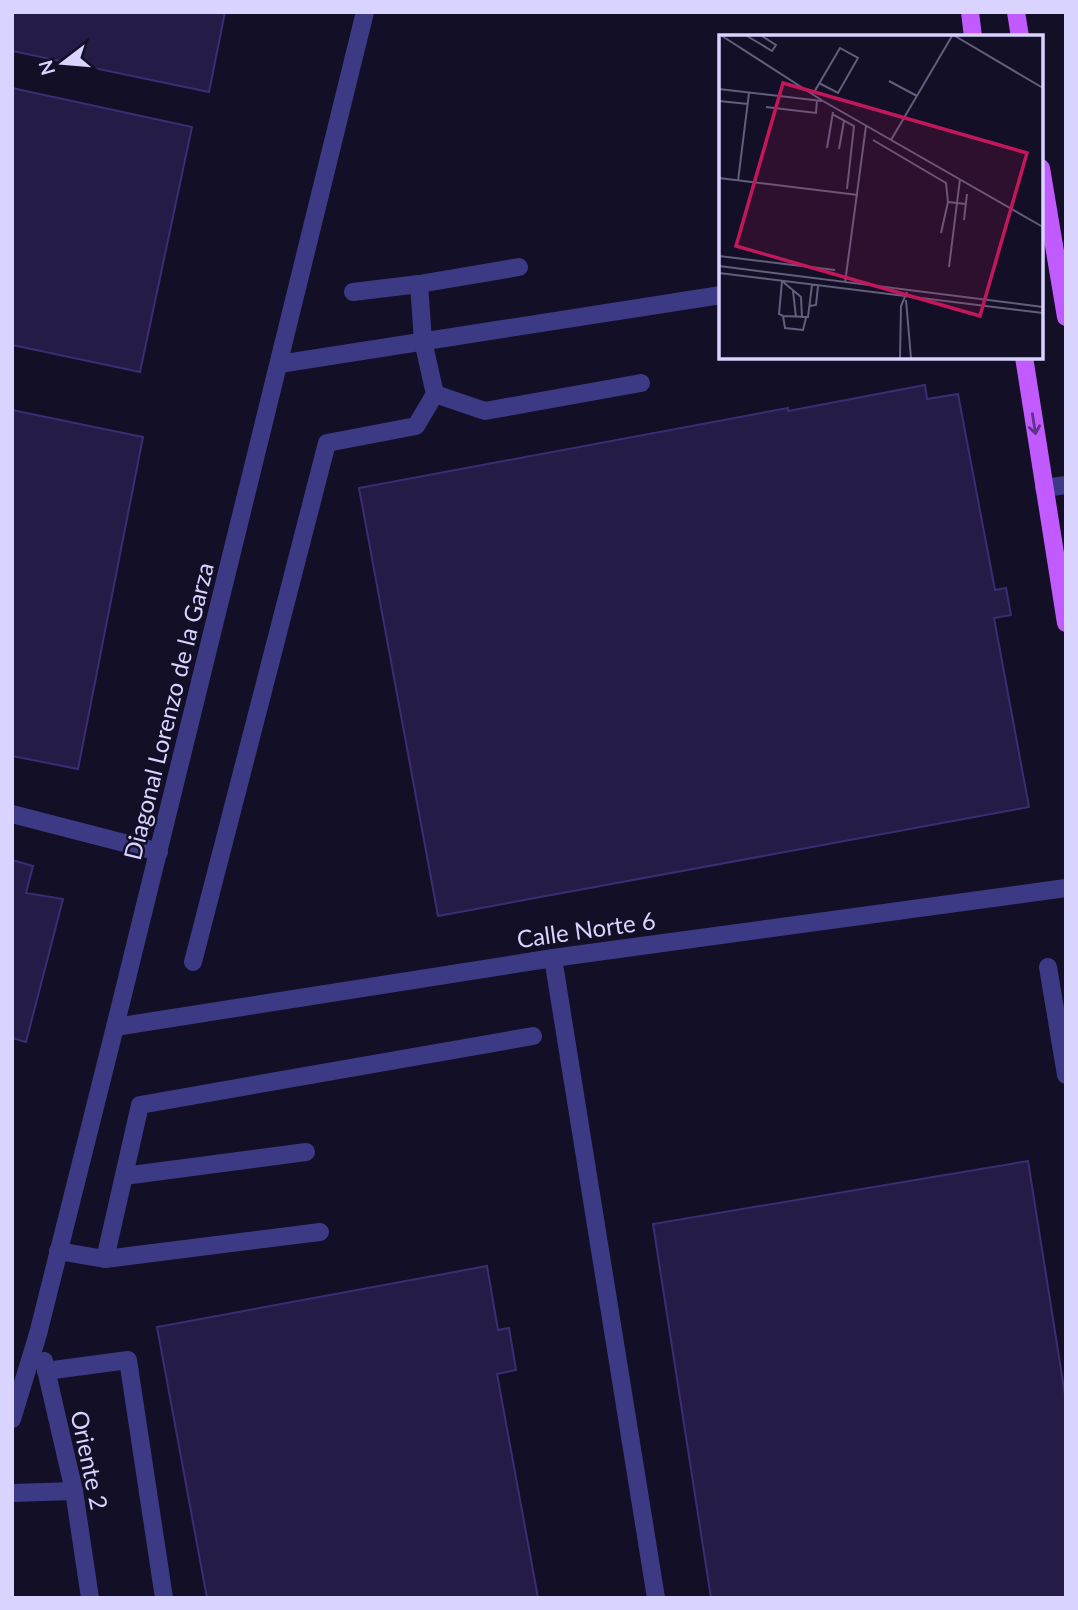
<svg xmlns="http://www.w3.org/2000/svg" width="1078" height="1610" viewBox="0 0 1078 1610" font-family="Lato,sans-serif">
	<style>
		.building { fill: #241b47; stroke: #3b2d73; stroke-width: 2 }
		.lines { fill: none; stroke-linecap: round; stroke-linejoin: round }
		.minor { stroke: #3d3a85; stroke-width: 18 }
		.major { stroke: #c25bff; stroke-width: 18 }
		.oneway { stroke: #623188 }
		.labels { text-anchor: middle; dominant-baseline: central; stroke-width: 5; stroke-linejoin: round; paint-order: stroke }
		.street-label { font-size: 24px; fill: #d9d4ff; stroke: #130f26 }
		.inset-road { fill: none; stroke: #625e7d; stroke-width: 2 }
		.view { fill: #c2185b; fill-opacity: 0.15; stroke: #c2185b; stroke-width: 3.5 }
		.inset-edge { fill: none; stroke: #d9d4ff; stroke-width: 3.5 }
	</style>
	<rect width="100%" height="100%" fill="#130f26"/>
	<!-- building -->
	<g class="building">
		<path d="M12 12H225L209 92 12 51Z"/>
		<path d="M12 88 192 127 140 372 12 345Z"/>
		<path d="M925 385 927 399 958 394 995 590 1006 588 1011 615 994 618 1029 807 438 916 359 488 788 408V411Z"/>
		<path d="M12 410 143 437 78 769 12 756Z"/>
		<path d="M12 860 33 866 26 893 63 899 26 1042 12 1038Z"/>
		<path d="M1028 1161 1066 1401V1598H711L653 1224Z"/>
		<path d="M487 1266 498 1330 509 1328 516 1370 497 1374 538 1598H207L157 1327Z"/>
	</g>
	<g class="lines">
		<!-- minor -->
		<g class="minor">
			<path d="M353 292 419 284 519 267"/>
			<path d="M279 364 721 295"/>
			<path d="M435 394 485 411 641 383"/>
			<path d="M1044 488 1066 485"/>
			<path d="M12 814 159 852"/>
			<path d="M553 958 656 1598"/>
			<path d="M193 962 327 443 416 426 435 394 423 341 419 284"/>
			<path d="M1048 967 1066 1075"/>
			<path d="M115 1027 553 958 1066 888"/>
			<path d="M124 1176 306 1152"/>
			<path d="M58 1251 105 1259 320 1232"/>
			<path d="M105 1259 140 1105 533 1036"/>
			<path d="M44 1361 74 1491 90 1598"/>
			<path d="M46 1371 128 1360 164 1598"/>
			<path d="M12 1419 38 1334 115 1027 365 12"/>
			<path d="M12 1493 74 1491"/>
		</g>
		<!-- major -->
		<g class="major">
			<path d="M970 12 973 37"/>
			<path d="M1016 12 1020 37"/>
			<path d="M1041 168 1066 317"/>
			<path d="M1024 357 1066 623"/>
		</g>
	</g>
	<!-- one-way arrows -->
	<defs><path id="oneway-shaft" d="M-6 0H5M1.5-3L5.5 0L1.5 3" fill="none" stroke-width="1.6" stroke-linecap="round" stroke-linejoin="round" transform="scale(1.75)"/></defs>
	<use class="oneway" href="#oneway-shaft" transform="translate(1034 424) rotate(81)"/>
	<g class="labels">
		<!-- street labels -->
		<g class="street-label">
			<text transform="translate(168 711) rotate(-76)">Diagonal Lorenzo de la Garza</text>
			<text transform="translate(586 929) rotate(-8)">Calle Norte 6</text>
			<text transform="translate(90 1460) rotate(78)">Oriente 2</text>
		</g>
	</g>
	<!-- overview -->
	<g transform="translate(719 35)">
		<rect width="324" height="324" fill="#130f26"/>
		<path class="inset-road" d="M3 1 104 66 324 192M28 1 53 16 57 10 43 1M236 1 324 53M170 46 198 61M0 54 103 66M94 59 121 13 139 23 119 58 100 48M0 66 29 69M47 72 97 78 98 65M113 79 135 91 128 154M154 105 227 148 229 167 247 169M172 105 233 1M108 113 114 77M120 114 125 86M0 143 139 160M19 146 30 58M245 185 248 159M222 198 229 167M0 221 116 235M0 231 324 272M230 232 241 144M0 238 324 278M63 246 60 279 64 281 89 282 93 250M63 246 82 262 83 283M126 248 147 91M74 256 77 282M187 265 192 323M91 271 97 270 99 251M64 281 66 293 84 295 87 283M181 323 182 271 188 257"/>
		<path class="view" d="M64 48 308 118 261 281 17 211Z"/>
		<rect width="324" height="324" class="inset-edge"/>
	</g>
	<!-- border -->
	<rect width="1078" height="1610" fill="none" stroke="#d9d4ff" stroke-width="28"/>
	<!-- north arrow -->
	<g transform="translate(63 63) rotate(254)" stroke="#130f26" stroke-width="5" paint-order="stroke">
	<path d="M0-5L12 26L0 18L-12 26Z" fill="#d9d4ff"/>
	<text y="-10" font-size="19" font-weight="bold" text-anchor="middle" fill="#d9d4ff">N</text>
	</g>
</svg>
